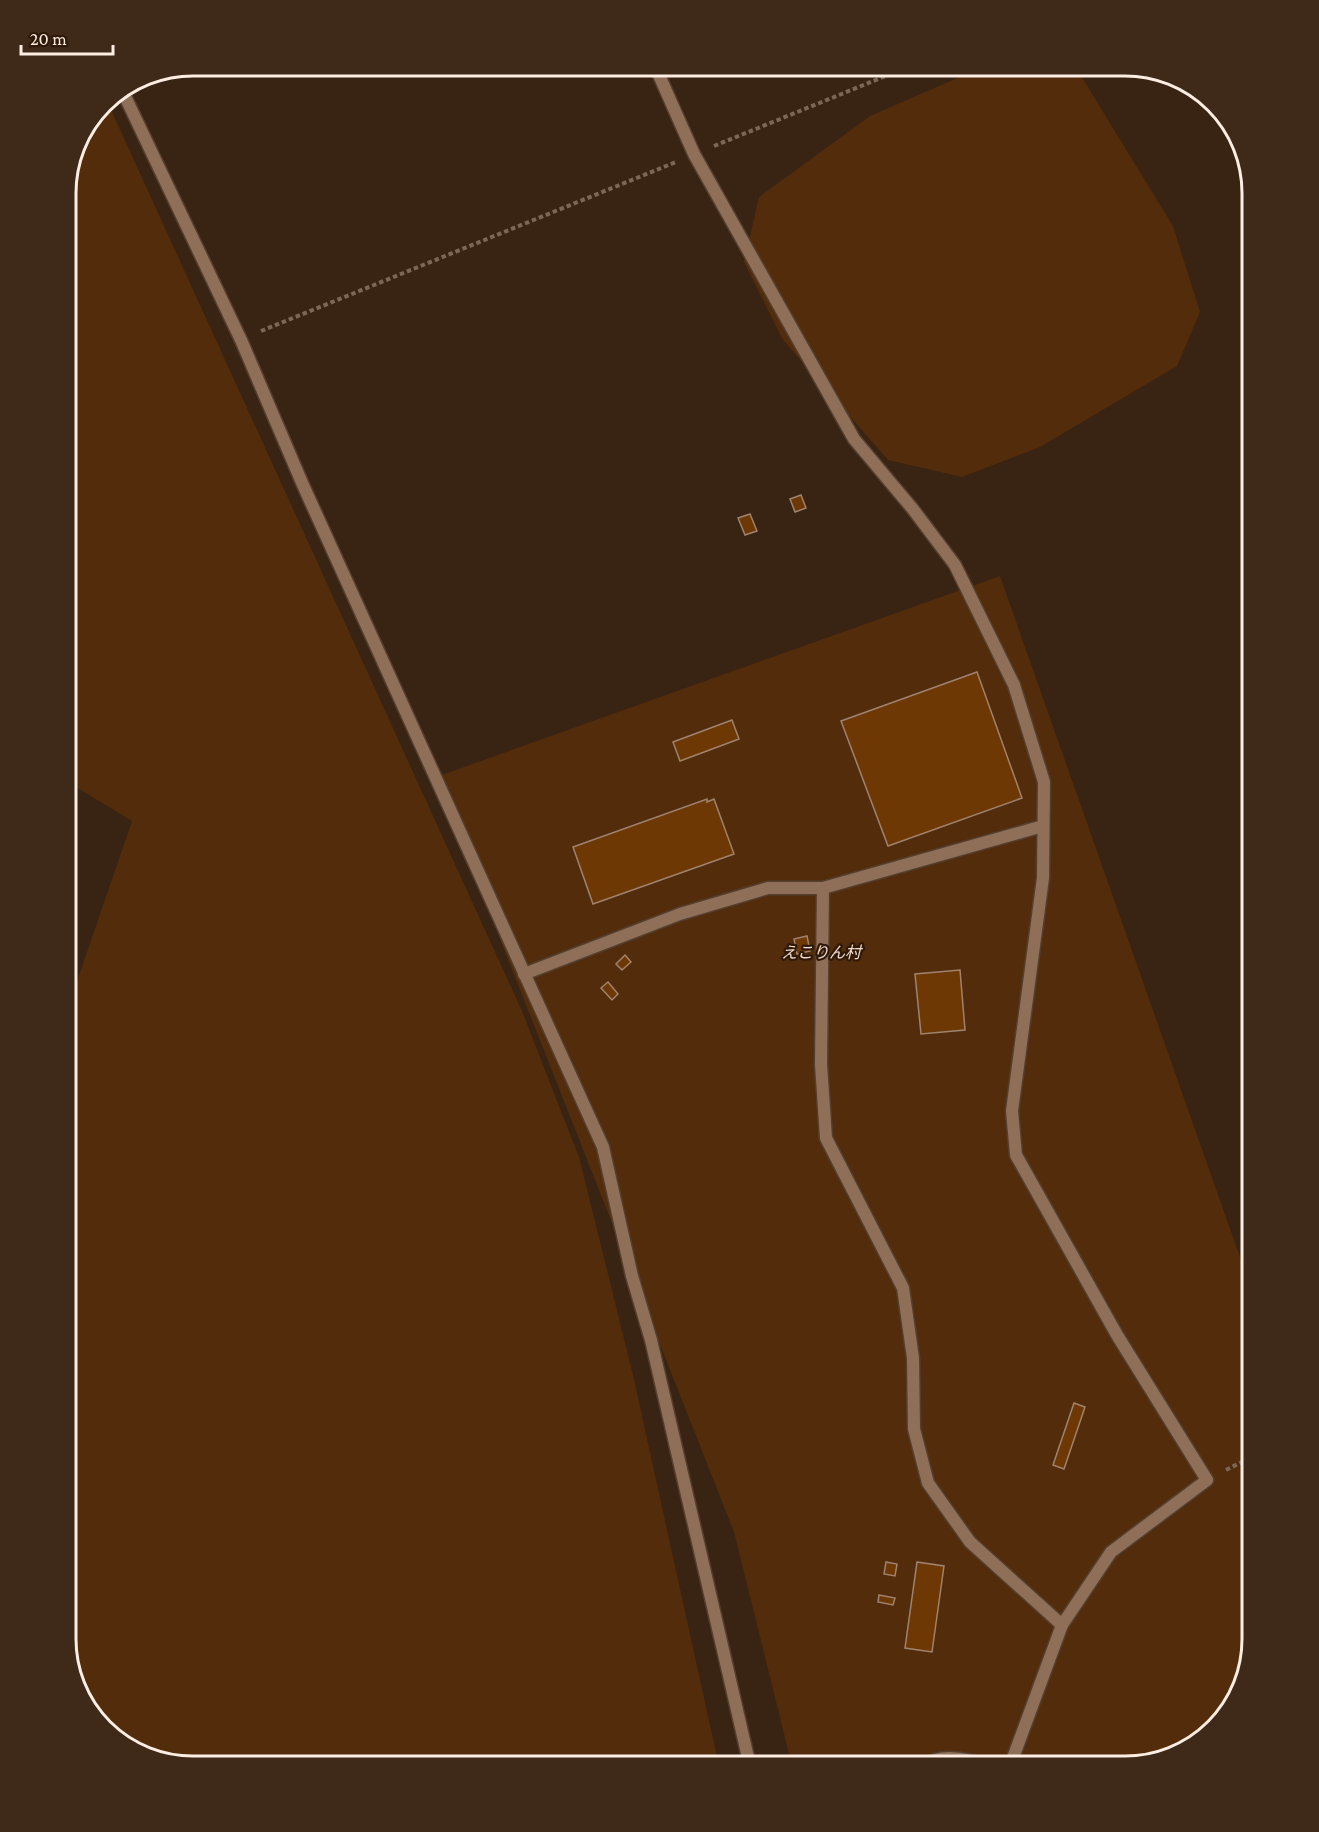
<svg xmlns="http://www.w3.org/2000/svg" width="1319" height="1832" viewBox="0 0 1319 1832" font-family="'Crimson Pro','Noto Sans JP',serif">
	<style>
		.green { fill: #522c0b }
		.building { fill: #6d3803; stroke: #9f8370; stroke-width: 1.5 }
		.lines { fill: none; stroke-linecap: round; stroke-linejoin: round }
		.service-casing { stroke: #543f2f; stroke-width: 15 }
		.minor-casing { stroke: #543f2f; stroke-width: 15 }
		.path { stroke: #7b6758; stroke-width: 4; stroke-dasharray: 4.5 3; stroke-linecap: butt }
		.service { stroke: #906f58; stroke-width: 12 }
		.minor { stroke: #906f58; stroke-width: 12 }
		.labels { text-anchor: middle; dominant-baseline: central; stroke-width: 4.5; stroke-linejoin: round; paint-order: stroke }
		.park-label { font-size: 16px; font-style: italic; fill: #f1dcce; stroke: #2f1908 }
		.rim { fill: none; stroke: #fdede3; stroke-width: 3 }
	</style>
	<rect width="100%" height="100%" fill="#392312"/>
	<!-- green -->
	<g class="green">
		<path d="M985 66H1075L1173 226 1200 312 1177 366 1040 447 962 477 888 460 783 340 744 262 759 197 870 116Z"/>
		<path d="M107 101 522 1011 579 1157 633 1375 719 1766H185L129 1749 83 1703 66 1639V1013L132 821 66 781V184L79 137Z"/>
		<path d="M1000 576 1253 1294V1639L1236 1702 1190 1749 1126 1766H792L734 1532 436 777Z"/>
	</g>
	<!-- building -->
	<g class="building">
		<path d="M801 495 806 508 795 512 790 499Z"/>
		<path d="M750 514 757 531 745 535 738 518Z"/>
		<path d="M977 672 1022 798 888 846 841 721Z"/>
		<path d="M732 720 739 739 680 761 673 742Z"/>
		<path d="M707 799V802L714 799 734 854 593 904 573 847Z"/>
		<path d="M807 936 810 951 797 954 794 939Z"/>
		<path d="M625 955 631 962 622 970 616 964Z"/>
		<path d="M960 970 965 1030 921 1034 915 974Z"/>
		<path d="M608 982 618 994 612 1000 601 988Z"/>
		<path d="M1074 1403 1085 1407 1064 1469 1053 1465Z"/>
		<path d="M886 1562 897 1564 895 1576 884 1574Z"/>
		<path d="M917 1562 944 1566 932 1652 905 1648Z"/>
		<path d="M879 1595 895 1598 893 1605 878 1602Z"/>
	</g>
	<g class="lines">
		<defs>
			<g id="service">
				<path d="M923 1766C943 1751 972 1761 994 1766"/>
				<path d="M1010 1766 1062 1625 1111 1552 1207 1480"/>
			</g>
			<g id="minor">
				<path d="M655 66 694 154 854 439 912 508 955 565 1014 685 1044 782 1043 878 1012 1111 1016 1155 1117 1335 1207 1480"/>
				<path d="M122 90 241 340 303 485 603 1147 632 1276 651 1340 750 1766"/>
				<path d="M823 888 821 1064 826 1138 903 1288 913 1358 914 1429 928 1483 970 1542 1062 1625"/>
				<path d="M524 974 680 914 768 888H823L1043 826"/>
			</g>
		</defs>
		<!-- service casing -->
		<use href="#service" class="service-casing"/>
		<!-- minor casing -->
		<use href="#minor" class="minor-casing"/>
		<!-- path -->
		<g class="path">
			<path d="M714 146 910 66"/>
			<path d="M261 331 676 162"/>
			<path d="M1226 1470 1244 1461 1253 1462"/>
		</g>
		<!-- service -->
		<use href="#service" class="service"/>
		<!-- minor -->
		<use href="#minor" class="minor"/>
	</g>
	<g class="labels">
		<!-- park labels -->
		<g class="park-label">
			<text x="821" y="952">えこりん村</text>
		</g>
	</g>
	<!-- crop -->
	<path d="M0 0H1319V1832H0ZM193 76H1125A117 117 0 0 1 1242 193V1639A117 117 0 0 1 1125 1756H193A117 117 0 0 1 76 1639V193A117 117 0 0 1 193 76Z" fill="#3f2a1a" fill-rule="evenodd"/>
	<path class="rim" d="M193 76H1125A117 117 0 0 1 1242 193V1639A117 117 0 0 1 1125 1756H193A117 117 0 0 1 76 1639V193A117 117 0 0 1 193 76Z"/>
	<!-- scale -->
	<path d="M21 45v9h92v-9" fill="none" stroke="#fdede3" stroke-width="3"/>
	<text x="30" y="45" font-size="18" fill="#fdede3" stroke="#2f1908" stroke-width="4.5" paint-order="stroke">20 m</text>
</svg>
